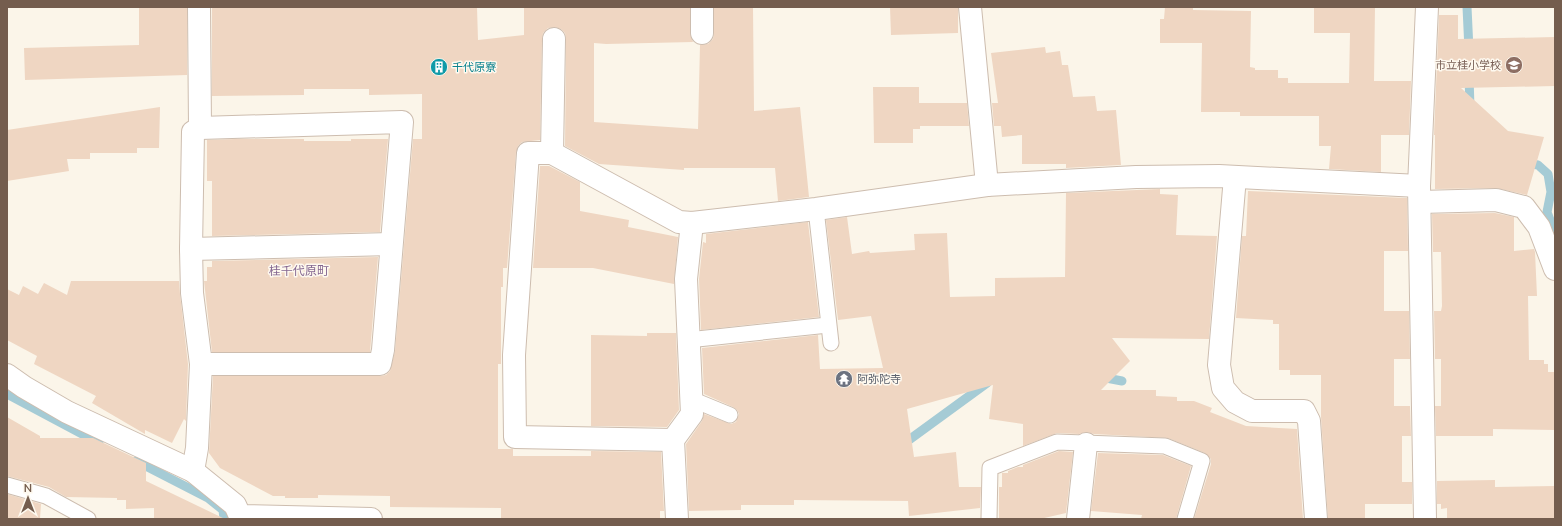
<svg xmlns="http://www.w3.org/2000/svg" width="1562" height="526" viewBox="0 0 1562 526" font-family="Mulish,'Noto Sans JP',sans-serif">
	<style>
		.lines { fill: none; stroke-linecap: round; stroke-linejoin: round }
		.stream { stroke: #a5cbd5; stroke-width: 9 }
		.building { fill: #efd6c2 }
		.lane-casing { stroke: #cdbdaf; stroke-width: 17 }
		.street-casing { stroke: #cdbdaf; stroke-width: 24 }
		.lane { stroke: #fff; stroke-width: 15 }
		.street { stroke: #fff; stroke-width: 22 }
		.labels { text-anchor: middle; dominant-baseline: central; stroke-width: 3; stroke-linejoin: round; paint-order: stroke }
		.education-label { font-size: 11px; fill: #785e54; stroke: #fef9ef; text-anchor: end }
		.culture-label { font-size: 11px; fill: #0d838f; stroke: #fef9ef; text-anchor: start }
		.worship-label { font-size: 11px; fill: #5b616d; stroke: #fef9ef; text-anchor: start }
		.neighbourhood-label { font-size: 12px; fill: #846690; stroke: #fef9ef }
	</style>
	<rect width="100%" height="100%" fill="#fbf5e9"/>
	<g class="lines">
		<!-- stream -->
		<g class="stream">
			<path d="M1467 7 1469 50"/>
			<path d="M1469 76 1470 108"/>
			<path d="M1525 163 1538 165 1548 174 1551 192 1547 212 1555 233"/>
			<path d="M1101 377 1122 381"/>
			<path d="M7 394 99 443"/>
			<path d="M902 445 987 383"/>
			<path d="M136 461 208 498 223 510 224 519"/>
		</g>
	</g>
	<!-- building -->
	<g class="building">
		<path d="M139 7H187V75L25 80 24 48 139 45Z"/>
		<path d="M212 7H477L478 40 524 35V7H690V33L693 42 606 44 594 43V122L698 129 700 45 708 44 713 39 714 33V7H753L754 111 800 107 809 197 778 201 775 168H684V170L599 164 565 146 566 39 565 33 561 29 555 27 548 28 543 33 542 39 540 140 522 142 518 146 516 152 507 268H503V287H501V364H498V449H513V456H591V451L661 452 664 511H660V519H501V508L390 507V496L318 495V498H285V496H273L220 468 209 453 213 376H380L386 375 390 371 395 351 413 139H422V94L369 95V89H304V95L212 96Z"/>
		<path d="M890 7H958V33L891 35Z"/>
		<path d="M1165 7H1193V10L1251 11 1250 67 1255 68V70H1278V78H1288V83H1349L1350 33H1314V7H1375L1374 81H1411L1409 135H1381V172L1329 169 1331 146H1319V116H1240V112H1201L1202 43H1160V19H1164Z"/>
		<path d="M1439 15H1458V39L1555 37V86L1461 88 1508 131 1544 137 1527 195 1496 188 1435 189V135H1434Z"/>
		<path d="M1045 47 1046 53 1060 51 1062 65H1068L1073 97 1095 96 1097 111 1116 110 1121 165 1066 168V164H1022V135L1002 137 1001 126H994L992 103H998L991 53Z"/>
		<path d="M873 87H919V103H967L969 126H920V129H913V143H874Z"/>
		<path d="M160 107 159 148H137V153H90V159H67L69 171 7 181V130Z"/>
		<path d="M235 139H304V141H351V139H388L380 232 212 236V181H207V140Z"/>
		<path d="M540 166H549L580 182V211L629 220 628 227 678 237 674 284 593 268H533Z"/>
		<path d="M1160 189V194L1178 195 1176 235 1217 236 1209 339 1112 338 1130 361 1101 390H1156V396L1177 397V401H1194L1212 408 1210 412 1246 426 1297 429 1303 519H1194L1211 464V459L1205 453 1168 438 1094 434 1087 432 1079 434 1057 433 1023 446V424L989 419 993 385 907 409 914 457 956 452 959 487H981L980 508 909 516 908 501 794 500V505H741V510L689 511 686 444 702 421 704 414 731 424 736 422 739 414 737 410 733 407 704 394 702 348 818 335 820 369 883 368 871 316 838 320 826 220 847 217 852 254 869 251 870 253 915 250 914 234 947 233 950 297 995 296V278L1065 277 1066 193Z"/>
		<path d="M1248 191 1407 198 1408 251H1384V311H1409L1410 359H1394V406H1410L1411 436H1402V482H1412V504H1365V519H1328L1321 417V375H1290V370H1279V324H1273V320L1236 318 1242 236H1246Z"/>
		<path d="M1495 213 1514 217V251L1534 249 1535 252 1537 296H1528L1529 360H1544V364H1548V372H1555V430L1493 429V436H1436L1435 406H1441V359H1435L1434 311H1441L1442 306 1441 252H1433L1432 214Z"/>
		<path d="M808 222 819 317 701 330 699 279 703 242 706 243V234Z"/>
		<path d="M378 257 370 352H212L204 281H207V267H212V261Z"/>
		<path d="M71 281H179L180 294 188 364 186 421 184 419 172 443 145 430V434L92 403 96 396 34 364 37 356 7 340V289L19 295 23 286 38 294 44 283 67 295Z"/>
		<path d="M647 333H676L679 410 667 427 591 426V335L647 336Z"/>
		<path d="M7 417 40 436V438H93L146 463V481L225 519H154V508L126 509V500H117V498L66 497 49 487 7 476Z"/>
		<path d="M1059 451 1073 452 1066 513 1040 519H999V487H1002V473H1008V471L1018 467H1023V465Z"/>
		<path d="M1098 453 1163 455 1191 466 1176 519H1141L1142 515 1091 511Z"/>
		<path d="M1495 480V487L1554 486V519H1447V508L1441 509V504H1437V481Z"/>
		<path d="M7 494 41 504 40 519H7Z"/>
	</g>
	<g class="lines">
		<defs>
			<g id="lane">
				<path d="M816 209 831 343"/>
				<path d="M688 340 828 325"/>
				<path d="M691 399 730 415"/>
				<path d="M7 485 46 496 88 519"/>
				<path d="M989 519 990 468 1057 442 1165 446 1202 461 1185 519"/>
			</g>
			<g id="street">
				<path d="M702 7V33"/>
				<path d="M970 7 987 185"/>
				<path d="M200 128 402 122 383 350 380 364H201"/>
				<path d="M552 153 554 39"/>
				<path d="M1235 177 1219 365 1223 388 1235 402 1252 411H1304L1309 421 1316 519"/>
				<path d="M1420 202 1496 200 1524 207 1539 227 1555 269"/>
				<path d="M191 249 391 244"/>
				<path d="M7 375 24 387 67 412 193 471 235 505 240 516 371 519"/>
				<path d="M673 440 515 437 514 355 528 153H552L679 222 692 223 816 209 987 185 1136 177 1219 176 1419 186"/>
				<path d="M193 471 197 448 201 364 192 293 191 249 193 132 200 128 199 7"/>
				<path d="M677 519 673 440 692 414 686 279 692 223"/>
				<path d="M1078 519 1086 444"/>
				<path d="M1425 519 1419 186 1427 7"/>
			</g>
		</defs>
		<!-- lane casing -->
		<use href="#lane" class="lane-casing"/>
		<!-- street casing -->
		<use href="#street" class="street-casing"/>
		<!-- lane -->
		<use href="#lane" class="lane"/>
		<!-- street -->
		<use href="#street" class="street"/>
	</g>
	<!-- icons -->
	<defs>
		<symbol id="school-disc" viewBox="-11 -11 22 22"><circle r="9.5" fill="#8d6e63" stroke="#fef9ef"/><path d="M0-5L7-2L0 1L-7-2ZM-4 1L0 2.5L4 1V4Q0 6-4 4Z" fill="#fff"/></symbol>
		<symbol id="building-disc" viewBox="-11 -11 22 22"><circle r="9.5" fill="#0f9aa8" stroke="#fef9ef"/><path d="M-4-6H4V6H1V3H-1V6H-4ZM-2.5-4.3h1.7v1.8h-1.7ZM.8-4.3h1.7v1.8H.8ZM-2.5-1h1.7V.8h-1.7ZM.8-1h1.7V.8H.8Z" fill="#fff"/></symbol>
		<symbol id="temple-disc" viewBox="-11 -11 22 22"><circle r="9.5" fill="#6b7280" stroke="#fef9ef"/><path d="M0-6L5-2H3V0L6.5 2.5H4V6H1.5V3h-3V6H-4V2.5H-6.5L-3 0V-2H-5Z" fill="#fff"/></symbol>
	</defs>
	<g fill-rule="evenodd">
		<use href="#school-disc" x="1504" y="55" width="20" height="20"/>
		<use href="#building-disc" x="429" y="57" width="20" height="20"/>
		<use href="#temple-disc" x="834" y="369" width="20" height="20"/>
	</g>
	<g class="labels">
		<!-- education labels -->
		<g class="education-label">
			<text x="1501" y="65">市立桂小学校</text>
		</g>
		<!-- culture labels -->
		<g class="culture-label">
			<text x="452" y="67">千代原寮</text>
		</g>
		<!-- worship labels -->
		<g class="worship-label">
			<text x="857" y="379">阿弥陀寺</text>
		</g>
		<!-- neighbourhood labels -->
		<g class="neighbourhood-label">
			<text x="299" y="270">桂千代原町</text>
		</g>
	</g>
	<!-- border -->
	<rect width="1562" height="526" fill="none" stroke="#745d4e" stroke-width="16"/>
	<!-- north arrow -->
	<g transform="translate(28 498)" stroke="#fef9ef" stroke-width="3" paint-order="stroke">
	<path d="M0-3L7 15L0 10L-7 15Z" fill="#745d4e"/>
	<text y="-6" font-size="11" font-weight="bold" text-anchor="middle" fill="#745d4e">N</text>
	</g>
</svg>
